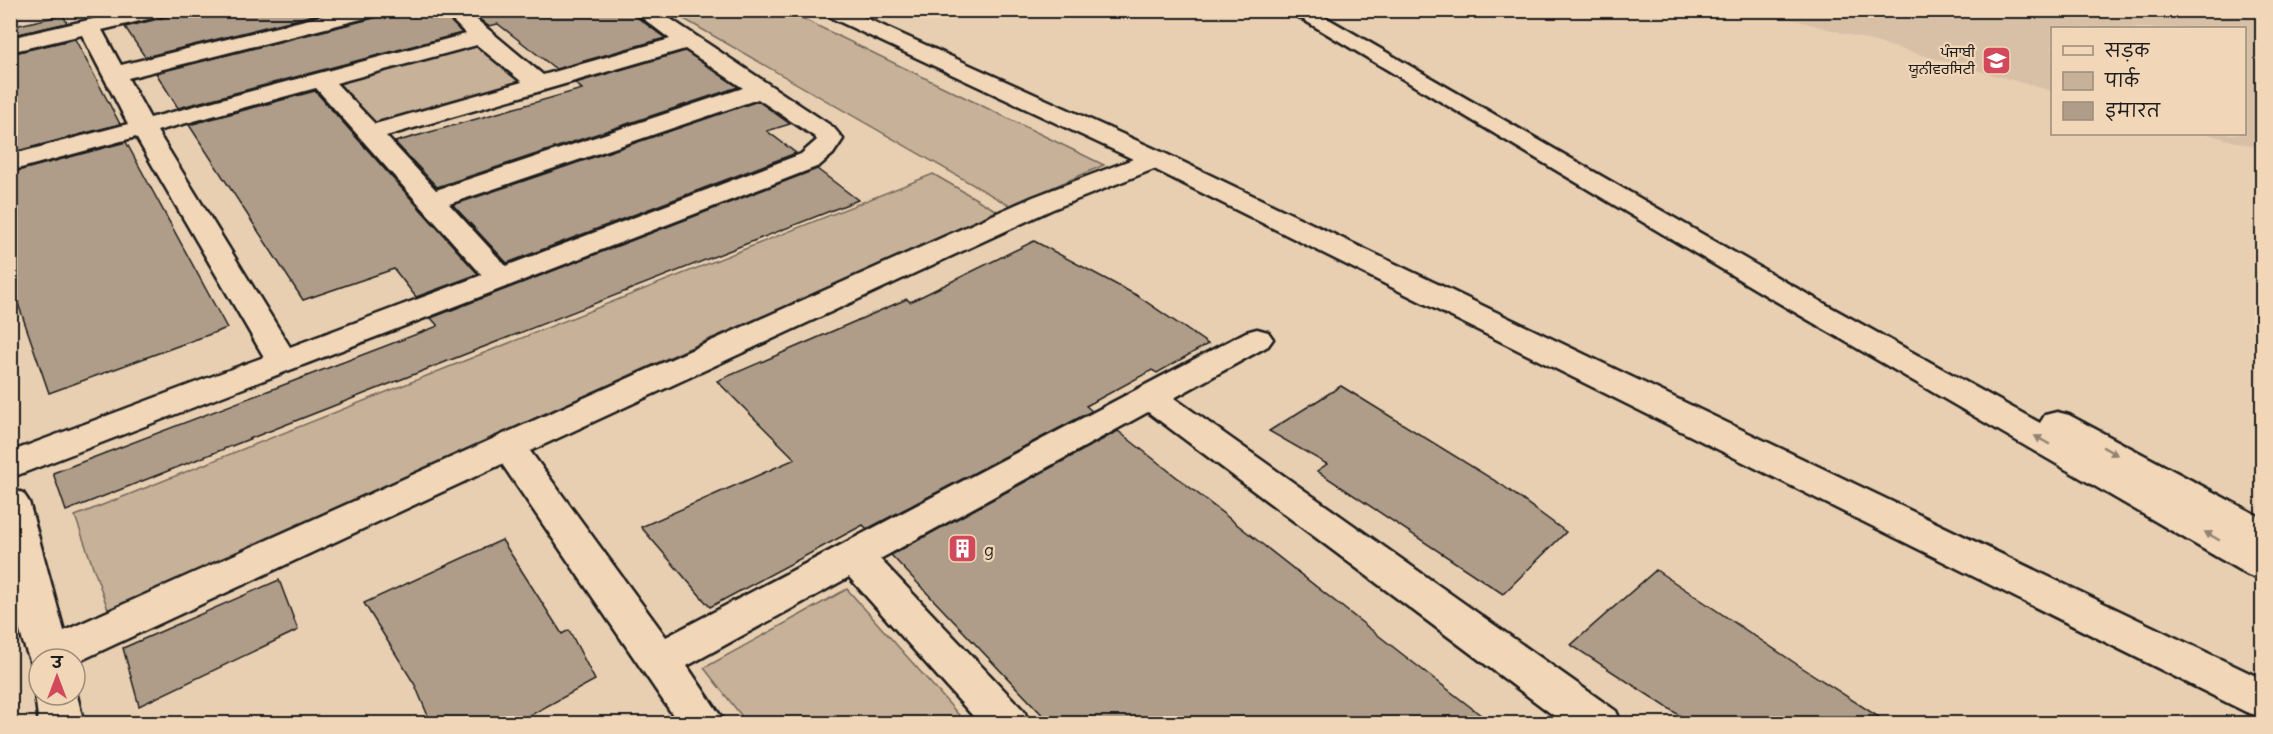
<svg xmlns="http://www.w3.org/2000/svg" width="2273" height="734" viewBox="0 0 2273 734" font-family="Delius,'Playpen Sans Deva','Noto Sans Gurmukhi',sans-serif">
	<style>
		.built { fill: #d7c0a6 }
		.green { fill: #c7b199; stroke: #72665a; stroke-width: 1.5 }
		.building { fill: #af9d89; stroke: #1c1c1c; stroke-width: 1.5 }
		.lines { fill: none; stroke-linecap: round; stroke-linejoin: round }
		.minor-casing { stroke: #1c1c1c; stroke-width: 5 }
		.minor { fill: #f1d6b8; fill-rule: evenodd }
		.oneway { fill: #918272 }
		.labels { text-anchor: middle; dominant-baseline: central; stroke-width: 4.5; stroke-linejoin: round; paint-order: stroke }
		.far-poi-label { font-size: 15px; fill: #1c1c1c; stroke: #f1d6b8; text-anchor: end }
		.poi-label { font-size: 18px; fill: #1c1c1c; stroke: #f1d6b8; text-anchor: start }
	</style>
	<rect width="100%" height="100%" fill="#e8cfb2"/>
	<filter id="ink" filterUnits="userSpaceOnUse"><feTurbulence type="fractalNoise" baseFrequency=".0167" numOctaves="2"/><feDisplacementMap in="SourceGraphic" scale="12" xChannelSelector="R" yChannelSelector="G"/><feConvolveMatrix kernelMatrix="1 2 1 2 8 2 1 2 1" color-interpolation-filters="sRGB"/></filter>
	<g filter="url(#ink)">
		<!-- built -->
		<path class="built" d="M1763 11H2262V149L2207 134H2244V28H2052V91Z"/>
		<!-- green -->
		<g class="green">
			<path d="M670 11H787L1104 165 1010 206Z"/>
			<path d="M475 43 525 83 379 127 336 80Z"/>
			<path d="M933 174 997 211 877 267 703 342 109 612 75 516Z"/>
			<path d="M847 589 966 723H747L704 668Z"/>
		</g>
		<!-- building -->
		<g class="building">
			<path d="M174 10H334L145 57 125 27 170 16Z"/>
			<path d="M386 10H440L462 33 178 108 156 73 382 16Z"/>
			<path d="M469 10H627L665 38 556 69 498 24 488 26Z"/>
			<path d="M63 15 67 23 10 36V27Z"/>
			<path d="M75 39 120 124 10 153V54Z"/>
			<path d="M685 51 738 87 437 187 395 142 582 89 575 83Z"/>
			<path d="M315 91 478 274 416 297 394 269 303 300 189 125Z"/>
			<path d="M758 101 790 124 767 131 796 153 507 263 453 205Z"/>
			<path d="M126 142 227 328 49 393 10 280V173Z"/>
			<path d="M817 169 858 200 66 511 53 473 438 326 431 318Z"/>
			<path d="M1034 241 1136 295 1208 344 1157 373 1152 370 1086 406 1092 411 867 529 863 525 710 607 641 527 795 459 717 381 907 299 910 302Z"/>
			<path d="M1341 386 1502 485 1566 532 1503 594 1317 471 1327 464 1269 431Z"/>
			<path d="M1118 431 1397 650 1491 723H1050L891 555Z"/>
			<path d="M502 540 562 634 569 630 595 680 516 723H431L415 685 364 603Z"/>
			<path d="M1656 570 1795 663 1888 723H1691L1571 645Z"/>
			<path d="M279 580 298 630 139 706 123 648Z"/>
		</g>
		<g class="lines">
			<defs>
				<g id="minor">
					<path d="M10 10H22L10 17Z"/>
					<path d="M132 10H172L169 14 102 30 121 65 346 10H384L381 14 128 78 150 118 466 34 442 10H465L543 75 670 39 632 10H657L833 127 843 139 833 154 819 166 10 478V452L264 357 136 137 10 171V155L128 124 82 35 10 52V38ZM477 45 522 82 375 124 336 83ZM685 49 743 88 436 190 386 136ZM316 88 482 275 290 347 157 131ZM758 99 815 137 817 140 801 154 506 266 449 204Z"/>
					<path d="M820 10H848L1164 153 2262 679V717L2246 712 1154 169 1053 209 530 451 666 637 1246 332 1257 329 1268 332 1273 339 1268 346 1174 398 1616 711 1622 724H1565L1148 412 880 559 1024 711 1030 724H980L849 577 687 666 726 724H679L502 464 75 663V659H39V670L34 668C6 614 10 548 10 489L23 493 29 502 64 631 1033 197 1133 159 823 14Z"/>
					<path d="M1287 10H1313L1789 284 2040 423 2045 415 2057 412 2069 415 2262 518V580L2248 575 1767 296Z"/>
					<path d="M39 687V695H75V687L84 724H39L35 695Z"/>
				</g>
			</defs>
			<!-- minor casing -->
			<use href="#minor" class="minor-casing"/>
			<!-- minor -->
			<use href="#minor" class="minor"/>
		</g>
		<!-- one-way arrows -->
		<defs><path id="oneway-solid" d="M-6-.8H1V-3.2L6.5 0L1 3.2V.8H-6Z" transform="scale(1.5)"/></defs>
		<g class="oneway">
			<use href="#oneway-solid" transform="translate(2042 440) rotate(-150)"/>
			<use href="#oneway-solid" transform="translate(2110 451) rotate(29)"/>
			<use href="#oneway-solid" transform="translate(2212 536) rotate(-150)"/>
		</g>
	</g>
	<!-- icons -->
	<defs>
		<symbol id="university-square" viewBox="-11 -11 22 22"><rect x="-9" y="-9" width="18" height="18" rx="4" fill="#d1495b" stroke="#f1d6b8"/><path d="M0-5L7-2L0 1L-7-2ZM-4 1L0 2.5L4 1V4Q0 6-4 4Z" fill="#fff"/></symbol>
		<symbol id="building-square" viewBox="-11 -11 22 22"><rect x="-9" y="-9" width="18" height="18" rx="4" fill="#d1495b" stroke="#f1d6b8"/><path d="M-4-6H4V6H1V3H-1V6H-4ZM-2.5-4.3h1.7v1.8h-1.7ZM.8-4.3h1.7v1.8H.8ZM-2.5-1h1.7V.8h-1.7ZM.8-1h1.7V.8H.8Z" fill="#fff"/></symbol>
	</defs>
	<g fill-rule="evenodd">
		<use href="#university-square" x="1980" y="44" width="33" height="33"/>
		<use href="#building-square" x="946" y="532" width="33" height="33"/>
	</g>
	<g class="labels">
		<!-- far-poi labels -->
		<g class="far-poi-label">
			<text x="1975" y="51">ਪੰਜਾਬੀ<tspan x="1975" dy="17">ਯੂਨੀਵਰਸਿਟੀ</tspan></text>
		</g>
		<!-- poi labels -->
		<g class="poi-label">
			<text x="984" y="549">g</text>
		</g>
	</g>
	<!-- margin -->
	<rect width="2273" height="734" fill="none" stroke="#f1d6b8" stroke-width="36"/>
	<rect x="18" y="18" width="2237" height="698" fill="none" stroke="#1c1c1c" stroke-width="2" filter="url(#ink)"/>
	<!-- legend -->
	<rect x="2051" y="27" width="195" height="108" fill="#f1d6b8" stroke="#9c8c7a" stroke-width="1.5"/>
	<rect x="2063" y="46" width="30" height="9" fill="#f1d6b8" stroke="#9c8c7a" stroke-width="1.5"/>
	<text x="2105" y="57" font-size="18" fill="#1c1c1c">सड़क</text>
	<rect x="2063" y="72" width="30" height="18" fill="#c7b199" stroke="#9c8c7a" stroke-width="1.5"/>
	<text x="2105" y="87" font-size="18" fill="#1c1c1c">पार्क</text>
	<rect x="2063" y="102" width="30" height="18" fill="#af9d89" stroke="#9c8c7a" stroke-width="1.5"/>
	<text x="2105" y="117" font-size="18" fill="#1c1c1c">इमारत</text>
	<!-- north arrow -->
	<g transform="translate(57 677)"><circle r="28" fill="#f1d6b8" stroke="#9c8c7a" stroke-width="1.5"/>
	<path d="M0-4.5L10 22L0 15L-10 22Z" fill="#d1495b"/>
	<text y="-9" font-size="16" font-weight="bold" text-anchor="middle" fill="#1c1c1c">उ</text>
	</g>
</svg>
